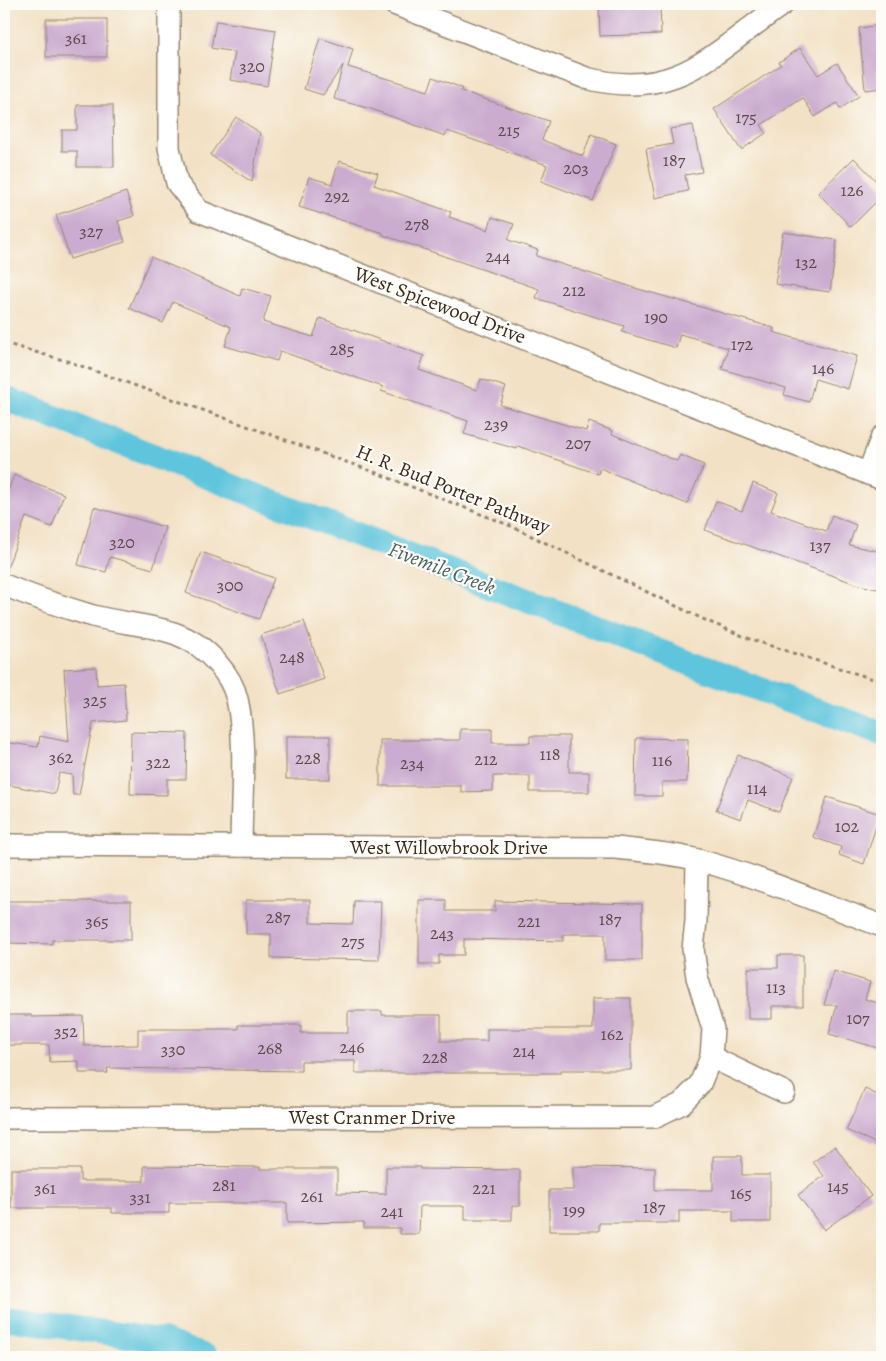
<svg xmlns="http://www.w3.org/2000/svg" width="886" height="1361" viewBox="0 0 886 1361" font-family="Alegreya,serif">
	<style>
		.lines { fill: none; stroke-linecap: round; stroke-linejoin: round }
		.canal { stroke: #5ec5dc; stroke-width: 25 }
		.building { fill: #cbabcf }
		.street-casing { stroke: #968671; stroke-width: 24 }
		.path { stroke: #968671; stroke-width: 3; stroke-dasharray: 4 4; stroke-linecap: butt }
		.street { stroke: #fff; stroke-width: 21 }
		.labels { text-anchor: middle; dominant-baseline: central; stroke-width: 4.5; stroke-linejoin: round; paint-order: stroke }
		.number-label { font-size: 18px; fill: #5f4a4a }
		.street-label { font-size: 20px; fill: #3b2a1e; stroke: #fdfcf7 }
		.water-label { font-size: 21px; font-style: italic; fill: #476060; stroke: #fdfcf7 }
	</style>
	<rect width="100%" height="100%" fill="#fdfcf7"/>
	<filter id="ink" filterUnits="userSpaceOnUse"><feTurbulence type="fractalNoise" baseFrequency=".02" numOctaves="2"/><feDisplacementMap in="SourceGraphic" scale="10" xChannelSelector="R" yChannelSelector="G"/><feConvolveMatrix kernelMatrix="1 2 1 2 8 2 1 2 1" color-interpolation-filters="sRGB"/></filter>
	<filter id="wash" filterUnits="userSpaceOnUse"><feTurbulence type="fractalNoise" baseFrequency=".0096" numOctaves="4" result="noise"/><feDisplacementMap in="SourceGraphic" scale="20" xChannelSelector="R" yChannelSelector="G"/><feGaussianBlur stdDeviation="1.12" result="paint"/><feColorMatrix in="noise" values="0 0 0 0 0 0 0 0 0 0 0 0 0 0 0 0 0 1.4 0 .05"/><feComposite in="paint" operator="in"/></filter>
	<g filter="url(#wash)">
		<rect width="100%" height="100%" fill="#f2e1c4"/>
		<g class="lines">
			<!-- canal -->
			<g class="canal">
				<path d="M4 398 702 668 882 734"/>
				<path d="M4 1318 164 1341 206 1357"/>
			</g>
		</g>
		<g id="blocks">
			<!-- building -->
			<g class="building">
				<path d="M599 4H660L661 34 600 36Z"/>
				<rect x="46" y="19" width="61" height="38"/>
				<path d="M216 21 276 30 267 86 230 80 235 52 211 48Z"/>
				<path d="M882 25V88L865 90 859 28Z"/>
				<path d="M320 38 353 49 348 67 428 91 433 77 462 88 461 91 549 121 542 140 583 156 591 134 616 144 593 201 541 181 547 165 447 131 445 136 371 109 334 99 343 65 323 95 304 89Z"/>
				<path d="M800 48 818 75 837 63 859 96 840 109 837 103 815 117 803 98 761 125 766 133 741 150 714 109 781 65 779 62Z"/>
				<path d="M77 105H113L114 167H77V151H62V130H77Z"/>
				<path d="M236 117 260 133 252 182 210 155Z"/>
				<path d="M693 125 702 172 685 175 688 191 655 198 646 149 673 144 670 129Z"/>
				<path d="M854 158 882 187V196L851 227 818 193Z"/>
				<path d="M339 161 378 173 374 185 451 212 449 217 488 230 492 217 514 224 508 240 538 250 536 256 635 288 774 328 773 332 857 356 848 389 815 379 809 402 784 395 786 388 722 369 728 348 680 334 676 348 622 332 624 326 536 298 539 289 383 235V233L299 207 309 177 332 184Z"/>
				<path d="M126 192 134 216 118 221 125 242 70 259 56 215Z"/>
				<path d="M783 232 837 240 830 292 775 284Z"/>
				<path d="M151 257 240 296 242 288 271 296 263 322 313 337 320 318 424 356 419 370 477 390 481 379 506 387 500 405 586 431 589 422 613 431 612 434 677 461 680 455 704 465 687 504 600 468 598 474 518 446 517 449 464 434 468 421 381 391 383 387 280 351 277 361 225 346 231 327 173 302 163 323 129 308Z"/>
				<path d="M14 475 64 494 52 527 26 517 6 571H4V502Z"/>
				<path d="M753 483 778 493 771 511 826 531 832 515 856 525 849 545 882 552V590L859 585 705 530 716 501 742 511Z"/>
				<path d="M94 507 165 527 153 569 110 557 106 572 78 565Z"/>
				<path d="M201 552 274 578 259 619 186 593Z"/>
				<path d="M304 621 324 679 280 694 261 635Z"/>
				<path d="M96 667 97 685 124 683 126 720 93 723 79 795H73L72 775 59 773 55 794 4 784V742L38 747 40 736 69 742 64 669Z"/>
				<path d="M460 729H492V743H530V736H569V772H589V792H530V776H493V791L461 792V786H380V740H460Z"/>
				<path d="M131 732 187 733 186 779H167V795L130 794Z"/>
				<rect x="286" y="736" width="44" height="43"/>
				<path d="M636 738 688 739 687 782H662V796H635Z"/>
				<path d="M738 755 793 777 779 812 748 800 741 819 716 810Z"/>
				<path d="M827 797 880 814 864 864 839 855 841 847 813 837Z"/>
				<path d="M246 900H310V923L353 924 354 901H381L379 960 271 958V934H246Z"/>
				<path d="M419 900H446V911H495V901L642 904V960H605V934H563V941L464 939V955H439V964H419Z"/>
				<path d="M4 901H131V940H52V944L4 943Z"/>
				<path d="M778 955H803V1006H772V1019H748V968H778Z"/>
				<path d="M834 971 870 982 865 999 882 1004V1033L878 1048 829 1034 837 1005H824Z"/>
				<path d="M593 998H631V1070H561V1073H355V1061H301V1071L107 1068 108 1073H79V1061L50 1062 49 1045H4V1015H31V1017L83 1016 84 1046 138 1045V1029H238V1025H301V1033H348V1011H382V1015H441V1041H487V1029H593Z"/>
				<path d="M865 1089 882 1097V1146L846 1130Z"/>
				<path d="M835 1146 871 1196 824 1230 798 1195 824 1176 813 1162Z"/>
				<path d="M713 1156H742V1175H770V1222H733V1211H679V1223H599V1231H549V1190H573V1167L655 1168V1190H713Z"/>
				<path d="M144 1166 260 1167V1169H337V1193L386 1194V1167H420V1169L520 1170V1206H512V1220H465V1206H420L419 1234H400V1228H364V1222L287 1223V1203H169V1213H112V1208H11V1169H80V1181H144Z"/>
			</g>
		</g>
	</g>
	<g filter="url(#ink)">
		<use href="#blocks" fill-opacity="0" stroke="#968671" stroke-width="1"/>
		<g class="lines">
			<defs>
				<g id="street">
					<path d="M169 4V148L177 183 199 211 882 479"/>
					<path d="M394 4 586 78C678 102 713 52 783 4"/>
					<path d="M868 474 882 437"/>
					<path d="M4 585C33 597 63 607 93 616 139 628 184 623 217 663 226 673 234 686 237 699 247 742 241 801 241 846"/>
					<path d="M4 845 615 848C643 851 671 853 698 860 761 877 821 903 882 926"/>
					<path d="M711 1057 784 1092"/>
					<path d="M4 1118 654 1117 681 1104 700 1084 711 1057 713 1029 697 977 693 949 696 921 697 860"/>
				</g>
			</defs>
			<!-- street casing -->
			<use href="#street" class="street-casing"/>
			<!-- path -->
			<path class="path" d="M4 343 70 362 374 472 511 526 705 620 750 639 882 682"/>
			<!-- street -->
			<use href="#street" class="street"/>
		</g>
	</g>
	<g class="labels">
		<!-- number labels -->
		<g class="number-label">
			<text x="76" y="38">361</text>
			<text x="252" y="66">320</text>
			<text x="746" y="117">175</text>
			<text x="509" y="130">215</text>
			<text x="674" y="160">187</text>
			<text x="576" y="168">203</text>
			<text x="852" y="190">126</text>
			<text x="337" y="196">292</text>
			<text x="417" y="224">278</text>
			<text x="91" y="231">327</text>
			<text x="498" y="256">244</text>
			<text x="806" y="262">132</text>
			<text x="574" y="290">212</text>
			<text x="656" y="317">190</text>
			<text x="742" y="344">172</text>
			<text x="342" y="349">285</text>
			<text x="823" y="368">146</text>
			<text x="496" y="424">239</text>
			<text x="578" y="443">207</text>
			<text x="122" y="542">320</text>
			<text x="820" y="545">137</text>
			<text x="230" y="585">300</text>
			<text x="292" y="657">248</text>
			<text x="95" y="700">325</text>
			<text x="550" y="754">118</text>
			<text x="61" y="757">362</text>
			<text x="308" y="758">228</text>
			<text x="486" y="759">212</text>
			<text x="662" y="760">116</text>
			<text x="158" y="762">322</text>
			<text x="412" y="763">234</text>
			<text x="757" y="788">114</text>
			<text x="847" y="826">102</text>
			<text x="278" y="917">287</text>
			<text x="610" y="919">187</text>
			<text x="97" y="921">365</text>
			<text x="529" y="921">221</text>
			<text x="442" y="933">243</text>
			<text x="353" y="941">275</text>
			<text x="776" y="987">113</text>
			<text x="858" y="1018">107</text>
			<text x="66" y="1031">352</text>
			<text x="612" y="1034">162</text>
			<text x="352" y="1047">246</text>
			<text x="270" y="1048">268</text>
			<text x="173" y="1049">330</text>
			<text x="524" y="1051">214</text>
			<text x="435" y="1057">228</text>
			<text x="224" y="1185">281</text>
			<text x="838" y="1186">145</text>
			<text x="45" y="1188">361</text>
			<text x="484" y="1188">221</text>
			<text x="741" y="1193">165</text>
			<text x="312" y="1196">261</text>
			<text x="140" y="1197">331</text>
			<text x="654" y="1207">187</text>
			<text x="574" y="1210">199</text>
			<text x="392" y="1211">241</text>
		</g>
		<!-- street labels -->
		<g class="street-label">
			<text transform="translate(440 305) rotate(21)">West Spicewood Drive</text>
			<text transform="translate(453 489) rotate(22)">H. R. Bud Porter Pathway</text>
			<text x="449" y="847">West Willowbrook Drive</text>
			<text x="372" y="1117">West Cranmer Drive</text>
		</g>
		<!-- water labels -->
		<g class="water-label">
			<text transform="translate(442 568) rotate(21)">Fivemile Creek</text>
		</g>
	</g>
	<!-- margin -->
	<rect width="886" height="1361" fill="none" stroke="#fdfcf7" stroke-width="20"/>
</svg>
